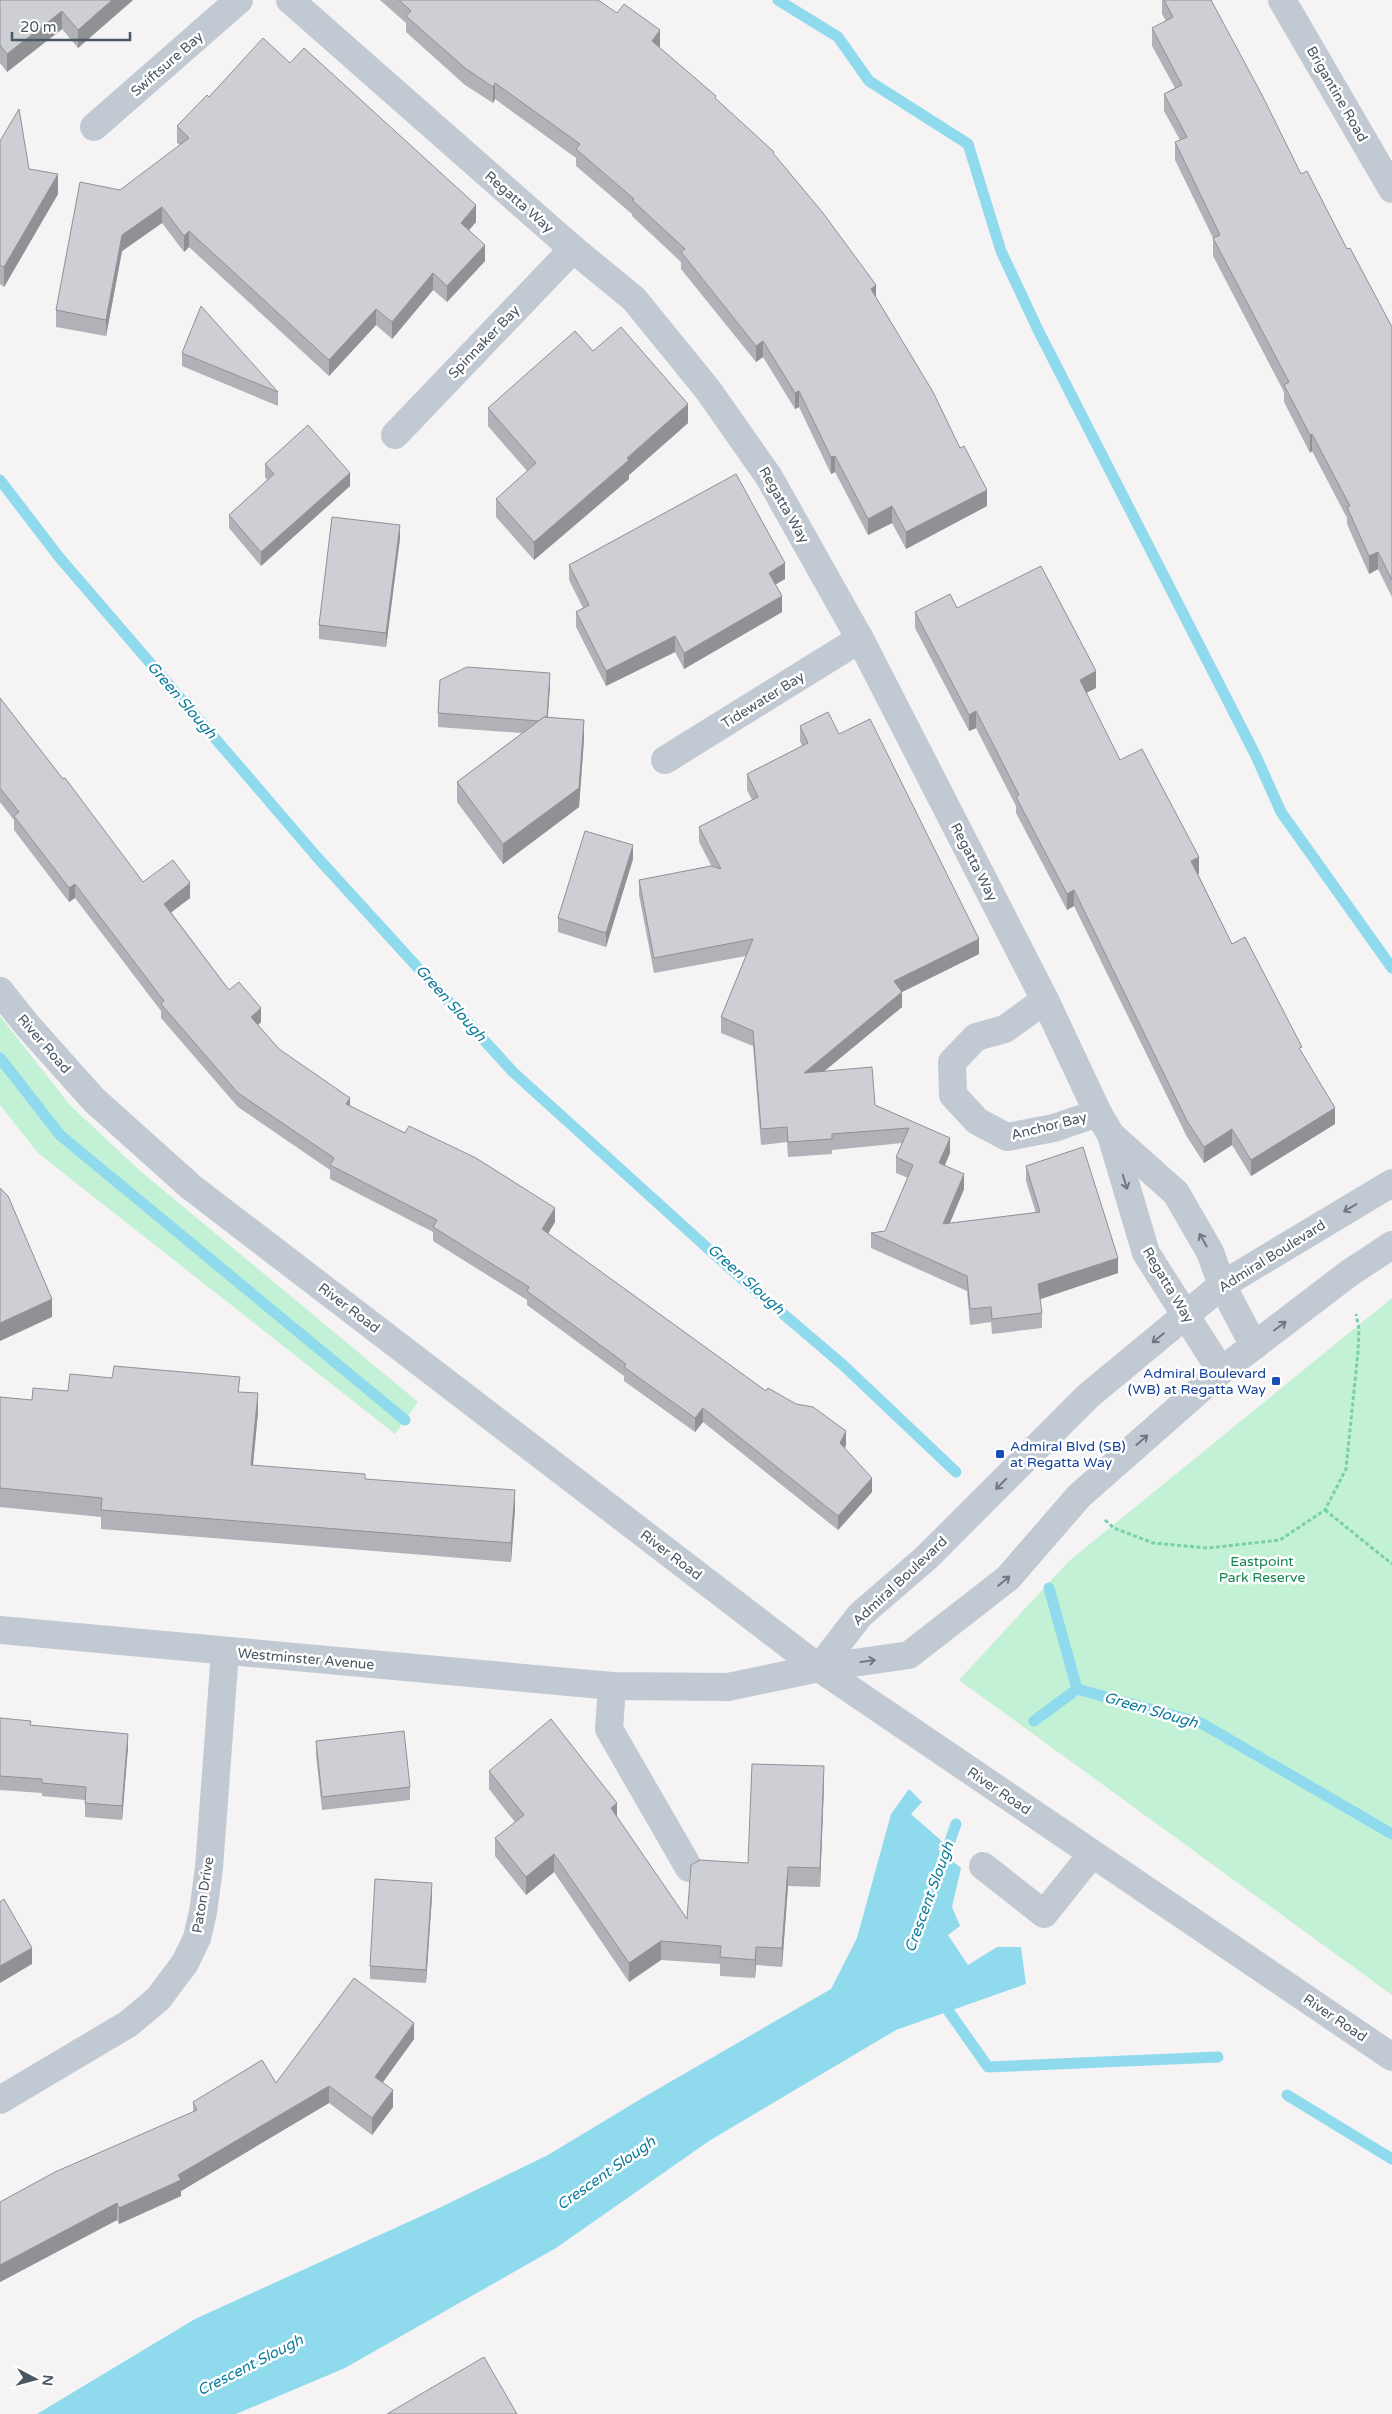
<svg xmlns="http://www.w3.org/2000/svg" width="1392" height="2414" viewBox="0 0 1392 2414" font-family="'Varela Round',sans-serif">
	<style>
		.green { fill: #c3f1d5 }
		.water { fill: #90daee }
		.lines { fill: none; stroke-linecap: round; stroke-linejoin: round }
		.stream { stroke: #90daee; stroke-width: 11 }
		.path { stroke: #7ad0a6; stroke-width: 3; stroke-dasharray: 4 2.5; stroke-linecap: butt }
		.minor { stroke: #c1cad2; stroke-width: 28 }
		.wall { fill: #b0b2b7 }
		.shaded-wall { fill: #909195 }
		.building { fill: #cdcfd5; stroke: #909195 }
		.oneway { stroke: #6e7983 }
		.transit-dot { fill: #1a4fb4; stroke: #fff; stroke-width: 2 }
		.labels { text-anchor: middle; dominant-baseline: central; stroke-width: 5; stroke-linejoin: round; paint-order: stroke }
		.street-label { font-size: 14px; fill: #4a5661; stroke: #fff }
		.transit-label { font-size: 14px; fill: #164399; stroke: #fff; text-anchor: end }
		.park-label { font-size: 14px; fill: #17864f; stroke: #fff }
		.water-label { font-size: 15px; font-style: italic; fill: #0c7c9b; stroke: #fff }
	</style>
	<rect width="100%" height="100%" fill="#f5f3f3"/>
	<!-- green -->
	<g class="green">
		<path d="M0 1016 69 1104 138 1169 418 1402 395 1434 38 1153 0 1105Z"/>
		<path d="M1392 1298V1995L959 1680 1069 1561Z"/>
	</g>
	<!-- water -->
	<path class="water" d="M909 1789 922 1802 911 1814 944 1843 938 1849 961 1868 952 1907 960 1926 948 1935 968 1965 997 1947H1021L1026 1984 896 2030 709 2141 556 2248 345 2368 236 2414H37L195 2319 439 2208 548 2155 644 2097 831 1989 857 1938 891 1814Z"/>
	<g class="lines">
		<!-- stream -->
		<g class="stream">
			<path d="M778 0 838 37 869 81 968 144 1001 251 1038 330 1255 754 1281 812 1392 968"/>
			<path d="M0 480 59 557 238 765 316 856 513 1072 734 1272 843 1365 956 1472"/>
			<path d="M0 1058 60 1135 405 1420"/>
			<path d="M1049 1588 1077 1689"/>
			<path d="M1077 1689 1201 1723 1392 1834"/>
			<path d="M1034 1721 1077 1689"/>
			<path d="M940 1869 956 1824"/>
			<path d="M940 1999 988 2067 1218 2057"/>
			<path d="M1287 2095 1392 2159"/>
		</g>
		<!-- path -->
		<g class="path">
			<path d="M1325 1510 1392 1564"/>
			<path d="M1105 1520 1114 1528 1153 1543 1208 1548 1280 1540 1325 1510 1346 1469 1358 1352 1359 1329 1356 1314"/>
		</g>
		<!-- minor -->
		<g class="minor">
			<path d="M290 0 573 249 634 299 708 390 769 477 860 639 1045 1000 1098 1113 1111 1135 1146 1253 1221 1371"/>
			<path d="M1282 0 1392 189"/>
			<path d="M94 127 239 0"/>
			<path d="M395 435 573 249"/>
			<path d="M665 760 860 639"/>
			<path d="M0 991 27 1025 94 1100 191 1187 819 1668 1392 2057"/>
			<path d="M1045 1000 1005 1029 976 1037 952 1062 953 1095 977 1121 1007 1137 1054 1128 1098 1113"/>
			<path d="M1111 1135 1176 1193 1210 1252 1222 1285 1254 1346"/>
			<path d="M0 1630 612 1686 728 1687 819 1668 909 1655 1008 1578 1079 1496 1221 1371 1348 1274 1392 1245"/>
			<path d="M819 1668 860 1615 926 1558 1088 1396 1222 1285 1392 1183"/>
			<path d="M612 1686 609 1729 689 1868"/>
			<path d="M983 1866 1044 1914 1092 1854"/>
			<path d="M0 2100 128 2024 158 1999 185 1963 197 1938 203 1912 209 1868 225 1652"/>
		</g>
	</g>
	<!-- wall -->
	<g class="wall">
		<path d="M0 0H133L78 48 62 29 7 72 0 63Z"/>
		<path d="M380 0H598L660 46 659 47 716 99 774 155 876 298 987 506 906 549 892 523 868 535 835 472 831 474 799 407 795 409 763 357 756 362 681 269V262L632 216V214L576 166V158L495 99 493 103 465 85 406 32V23Z"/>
		<path d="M1162 0H1211L1301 174 1347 249 1392 327V597L1378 569 1369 574 1347 524V518L1312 451 1310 453 1284 402V392L1213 256V238L1175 160V142L1180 140 1164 111V94L1175 88 1152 46V28L1166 21 1162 14Z"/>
		<path d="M290 63 476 222 469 230 485 261 447 302 433 290 392 339 376 325 329 376 189 247 184 252 162 223 122 251 106 336 56 327V310L180 145 177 143V126L209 97Z"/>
		<path d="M0 141 29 169 58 194 4 287 0 284Z"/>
		<path d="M593 351 688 423 629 475V479L534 560 496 517V499L527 471 488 426V408Z"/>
		<path d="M182 353 278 392V406L182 366Z"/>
		<path d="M265 464 350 486 261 566 229 528V515L267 480 265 477Z"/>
		<path d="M400 538 386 647 319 639V625Z"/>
		<path d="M569 565 785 579 775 585 782 612 684 669 675 652 606 686 576 627V612L583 608 569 580Z"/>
		<path d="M957 608 1096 688 1086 693 1120 760 1199 874H1198L1232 944 1302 1053 1335 1124 1251 1176 1232 1145 1204 1163 1187 1137 1074 906 1067 910 1016 813V806L976 728 969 731 915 628V612Z"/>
		<path d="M550 686 548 717 584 739 579 807 503 864 457 802V782L522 733 438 727V713Z"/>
		<path d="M0 698 63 779 143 882 190 898 171 912 229 990 261 1022 258 1025 279 1049 350 1106 555 1222 548 1234 766 1391 846 1445 845 1448 872 1492 838 1530 703 1422 695 1432 624 1381V1376L527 1305V1300L433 1241V1232L330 1179V1170L238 1107 161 1018V1011L75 898 69 902 14 830V820L0 802Z"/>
		<path d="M800 726 839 734 979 954 902 992V1007L824 1071 875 1105 950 1153 945 1165 964 1189 950 1223 1036 1213 1026 1181V1166L1118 1273 1040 1299 1042 1313V1328L992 1334 991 1322 970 1325 967 1291 871 1248V1233L885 1231 908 1178 896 1173V1157L902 1143 832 1150V1154L788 1157 787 1142 761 1145 753 1046 721 1033V1017L746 956 654 973 639 895V880L712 867 699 842V827L752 800 747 790V774L802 746 800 741Z"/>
		<path d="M633 859 606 947 558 932V918Z"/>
		<path d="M68 1391 258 1412 253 1465 365 1479 515 1509 511 1562 101 1529V1517L0 1507V1397L32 1400Z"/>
		<path d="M0 1718 128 1747 122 1820 85 1817V1800L42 1796V1793L0 1790Z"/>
		<path d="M316 1741 410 1787V1800L322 1810 316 1755Z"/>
		<path d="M489 1771 617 1818 687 1919 748 1863 824 1784 820 1887 788 1886 782 1967 756 1965 755 1978 720 1976V1964L661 1960 629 1982 554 1872 526 1895 495 1856V1838L515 1822 489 1789Z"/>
		<path d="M432 1896 426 1983 370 1979V1966Z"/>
		<path d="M414 2039 383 2082 393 2107 372 2135 329 2103 181 2191V2196L119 2224 117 2220 0 2282V2202L193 2112V2102L276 2083Z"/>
	</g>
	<!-- shaded-wall -->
	<g class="shaded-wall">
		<path d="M112 0H133L78 48V30Z"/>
		<path d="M62 11V29L7 72V54Z"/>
		<path d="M660 30V46L652 57V41Z"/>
		<path d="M495 83V99L493 103V87Z"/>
		<path d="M58 174V194L4 287V267Z"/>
		<path d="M476 205V222L461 239V223Z"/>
		<path d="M162 207V223L122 251 106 336V320L122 235Z"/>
		<path d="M189 231V247L184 252V236Z"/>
		<path d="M485 245V261L447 302V286Z"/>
		<path d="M433 273V290L392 339V322Z"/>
		<path d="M876 285V301L871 289Z"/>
		<path d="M376 309V325L329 376V360Z"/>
		<path d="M763 341V357L756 362V346Z"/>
		<path d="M799 391V407L795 409V393Z"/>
		<path d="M688 404V423L629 475V479L534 560V542Z"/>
		<path d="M1312 434V451L1310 453V435Z"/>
		<path d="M835 456V472L831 474V457Z"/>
		<path d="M350 473V486L261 566V552Z"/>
		<path d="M987 490V506L906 549V532Z"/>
		<path d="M892 506V523L868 535V519Z"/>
		<path d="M400 525V538L386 647V633Z"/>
		<path d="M1378 552V569L1369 574V556Z"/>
		<path d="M785 563V579L769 588V573Z"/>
		<path d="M782 596V612L684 669V653Z"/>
		<path d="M675 636V652L606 686V671Z"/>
		<path d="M1096 671V688L1080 696V680Z"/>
		<path d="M550 673V686L546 735V722Z"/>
		<path d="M976 711V728L969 731V715Z"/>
		<path d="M584 720V739L579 807 503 864V844Z"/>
		<path d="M633 845V859L606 947V933Z"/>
		<path d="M1199 857V874L1191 878V861Z"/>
		<path d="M190 883V898L164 918V904Z"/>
		<path d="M75 884V898L69 902V888Z"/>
		<path d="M1074 890V906L1067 910V894Z"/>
		<path d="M979 939V954L902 992V1007L804 1088V1073L894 981Z"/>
		<path d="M261 1008V1022L251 1031V1017Z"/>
		<path d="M350 1098V1112L346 1104Z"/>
		<path d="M1335 1108V1124L1251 1176V1160Z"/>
		<path d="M1232 1129V1145L1204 1163V1147Z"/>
		<path d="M950 1138V1153L939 1178V1163Z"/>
		<path d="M964 1174V1189L943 1239V1224Z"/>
		<path d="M555 1208V1222L542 1243V1229Z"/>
		<path d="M1118 1258V1273L1038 1300V1284Z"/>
		<path d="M52 1299V1317L0 1341V1323Z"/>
		<path d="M258 1393V1412L251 1484V1465Z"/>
		<path d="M703 1408V1422L695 1432V1418Z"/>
		<path d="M846 1431V1445L840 1457V1443Z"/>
		<path d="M872 1478V1492L838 1530V1516Z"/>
		<path d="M515 1490V1509L511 1562V1543Z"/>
		<path d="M128 1734V1747L122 1820V1806Z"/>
		<path d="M824 1766V1784L820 1887V1868Z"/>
		<path d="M617 1803V1821L611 1808Z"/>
		<path d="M554 1854V1872L526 1895V1877Z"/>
		<path d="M788 1867V1886L782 1967V1948Z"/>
		<path d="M432 1883V1896L426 1983V1970Z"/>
		<path d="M661 1941V1960L629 1982V1963Z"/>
		<path d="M756 1947V1965L755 1978V1960Z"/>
		<path d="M32 1948V1964L0 1983V1966Z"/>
		<path d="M414 2023V2039L375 2093V2077Z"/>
		<path d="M329 2086V2103L181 2191V2196L119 2224V2208L178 2175Z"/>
		<path d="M393 2090V2107L372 2135V2118Z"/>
		<path d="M117 2203V2220L0 2282V2265Z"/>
	</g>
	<!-- building -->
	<g class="building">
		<path d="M0 0H112L78 30 62 11 7 54 0 45Z"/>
		<path d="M399 0H598L617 13 624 4 660 30 652 41 716 96 715 98 774 152 773 153 823 213 876 285 871 289 933 392 960 448 964 446 987 490 906 532 892 506 868 519 835 456 831 457 799 391 795 393 763 341 756 346 681 252 685 249 632 200 634 199 576 149 580 144 495 83 493 87 465 68 406 16 411 11Z"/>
		<path d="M1164 0H1211L1262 95 1301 174 1307 171 1347 249 1350 248 1392 327V580L1378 552 1369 556 1347 507 1350 506 1312 434 1310 435 1284 385 1289 382 1213 238 1220 235 1175 142 1187 137 1164 94 1182 85 1152 28 1173 17Z"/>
		<path d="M263 38 290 63 304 48 476 205 461 223 485 245 447 286 433 273 392 322 376 309 329 360 189 231 184 236 162 207 122 235 106 320 56 310 80 182 120 190 189 138 177 126 207 95 209 97Z"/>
		<path d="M19 109 29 169 58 174 4 267 0 265V141Z"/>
		<path d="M201 306 278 392 182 353Z"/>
		<path d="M621 327 688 404 627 458 629 460 534 542 496 499 536 463 488 408 575 331 593 351Z"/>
		<path d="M308 425 350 473 261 552 229 515 274 474 265 464Z"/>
		<path d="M736 474 785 563 769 573 782 596 684 653 675 636 606 671 576 612 589 605 569 565Z"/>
		<path d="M332 517 400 525 386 633 319 625Z"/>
		<path d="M1041 566 1096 671 1080 680 1120 760 1142 749 1199 857 1191 861 1232 944 1245 937 1302 1047 1299 1048 1335 1108 1251 1160 1232 1129 1204 1147 1187 1121 1074 890 1067 894 1016 797 1019 795 976 711 969 715 915 612 950 594 957 608Z"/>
		<path d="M467 667 550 673 547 717H544L539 721 438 713 440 680Z"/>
		<path d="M0 698 63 779 65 778 143 882 173 860 190 883 164 904 229 990 239 982 261 1008 251 1017 279 1049 350 1098 346 1104 405 1133 409 1126 476 1158 555 1208 542 1229 766 1391 768 1388 796 1404 813 1407 846 1431 840 1443 872 1478 838 1516 703 1408 695 1418 624 1367 626 1364 527 1291 529 1287 433 1227 437 1220 330 1165 334 1158 238 1093 161 1004 164 1001 75 884 69 888 14 816 19 812 0 788Z"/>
		<path d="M828 712 839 734 870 719 979 939 894 981 902 992 804 1073 872 1067 875 1105 950 1138 939 1163 964 1174 943 1224 1040 1212 1026 1166 1083 1147 1118 1258 1038 1284 1042 1313 992 1319 991 1307 970 1309 967 1276 871 1233 885 1231 913 1165 896 1157 909 1128 832 1134V1139L788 1142 787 1127 761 1129 753 1031 721 1017 753 939 654 958 639 880 711 866 721 869 699 827 758 797 747 774 808 743 800 726Z"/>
		<path d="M544 717 584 720 579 788 503 844 457 782Z"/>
		<path d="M585 831 633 845 606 933 558 918Z"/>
		<path d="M0 1188 8 1196 52 1299 0 1323Z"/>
		<path d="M114 1366 240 1377 238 1392 258 1393 251 1465 365 1474V1479L515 1490 511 1543 101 1510 102 1498 0 1488V1397L32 1400 33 1388 68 1391 70 1374 112 1378Z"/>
		<path d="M0 1718 31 1721 30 1725 128 1734 122 1806 85 1803 86 1787 42 1783V1779L0 1776Z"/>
		<path d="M551 1719 617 1803 611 1808 687 1919 691 1865 700 1860 748 1863 752 1764 824 1766 820 1868 788 1867 782 1948 756 1947 755 1960 720 1957 721 1946 661 1941 629 1963 554 1854 526 1877 495 1838 524 1815 489 1771Z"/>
		<path d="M404 1731 410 1787 322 1797 316 1741Z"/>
		<path d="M375 1879 432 1883 426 1970 370 1966Z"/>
		<path d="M4 1899 32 1948 0 1966V1902Z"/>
		<path d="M354 1978 414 2023 375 2077 393 2090 372 2118 329 2086 178 2175 181 2180 119 2208 117 2203 0 2265V2202L55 2172 197 2110 193 2102 262 2060 276 2083Z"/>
		<path d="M484 2357 517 2414H387Z"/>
	</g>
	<!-- one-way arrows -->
	<defs><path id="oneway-shaft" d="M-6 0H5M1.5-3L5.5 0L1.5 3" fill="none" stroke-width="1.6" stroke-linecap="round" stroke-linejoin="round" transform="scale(1.25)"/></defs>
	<g class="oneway">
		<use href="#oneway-shaft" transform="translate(1125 1182) rotate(73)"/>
		<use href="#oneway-shaft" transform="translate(1350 1208) rotate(149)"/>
		<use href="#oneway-shaft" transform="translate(1203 1240) rotate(-120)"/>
		<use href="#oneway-shaft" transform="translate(1280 1326) rotate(-37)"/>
		<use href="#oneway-shaft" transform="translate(1158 1338) rotate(141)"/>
		<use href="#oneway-shaft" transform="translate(1142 1440) rotate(-41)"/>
		<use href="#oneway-shaft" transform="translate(1001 1484) rotate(135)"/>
		<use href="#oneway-shaft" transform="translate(1004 1581) rotate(-40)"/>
		<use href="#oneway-shaft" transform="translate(868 1661) rotate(-8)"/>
	</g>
	<!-- markers -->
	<g class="transit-dot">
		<rect x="1271" y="1376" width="10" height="10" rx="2.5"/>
		<rect x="995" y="1449" width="10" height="10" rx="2.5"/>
	</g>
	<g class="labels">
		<!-- street labels -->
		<g class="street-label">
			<text transform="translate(167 64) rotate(-41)">Swiftsure Bay</text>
			<text transform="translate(1337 94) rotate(60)">Brigantine Road</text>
			<text transform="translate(519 202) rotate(41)">Regatta Way</text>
			<text transform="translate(484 342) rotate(-46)">Spinnaker Bay</text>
			<text transform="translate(784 505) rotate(60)">Regatta Way</text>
			<text transform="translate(763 700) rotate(-32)">Tidewater Bay</text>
			<text transform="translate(974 862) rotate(63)">Regatta Way</text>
			<text transform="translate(44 1044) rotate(49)">River Road</text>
			<text transform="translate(1049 1126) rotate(-14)">Anchor Bay</text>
			<text transform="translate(1272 1256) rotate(-32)">Admiral Boulevard</text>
			<text transform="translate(1168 1285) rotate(59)">Regatta Way</text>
			<text transform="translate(349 1308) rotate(37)">River Road</text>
			<text transform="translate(671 1555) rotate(37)">River Road</text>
			<text transform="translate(900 1581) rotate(-43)">Admiral Boulevard</text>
			<text transform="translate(306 1659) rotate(5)">Westminster Avenue</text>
			<text transform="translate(999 1791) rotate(34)">River Road</text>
			<text transform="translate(203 1895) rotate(-81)">Paton Drive</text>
			<text transform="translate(1335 2018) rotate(34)">River Road</text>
		</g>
		<!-- transit labels -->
		<g class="transit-label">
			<text x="1266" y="1373">Admiral Boulevard<tspan x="1266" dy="16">(WB) at Regatta Way</tspan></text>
			<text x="1010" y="1446" text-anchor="start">Admiral Blvd (SB)<tspan x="1010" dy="16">at Regatta Way</tspan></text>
		</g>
		<!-- park labels -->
		<g class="park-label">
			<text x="1262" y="1561">Eastpoint<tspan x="1262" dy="16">Park Reserve</tspan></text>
		</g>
		<!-- water labels -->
		<g class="water-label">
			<text transform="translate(182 700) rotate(49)">Green Slough</text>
			<text transform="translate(451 1003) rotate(48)">Green Slough</text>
			<text transform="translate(746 1279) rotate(42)">Green Slough</text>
			<text transform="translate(1151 1710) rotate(16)">Green Slough</text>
			<text transform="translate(929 1897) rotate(-70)">Crescent Slough</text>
			<text transform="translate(606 2173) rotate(-35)">Crescent Slough</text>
			<text transform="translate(250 2365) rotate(-27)">Crescent Slough</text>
		</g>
	</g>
	<!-- north arrow -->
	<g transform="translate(35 2379) rotate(96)" stroke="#ffffff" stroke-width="4" paint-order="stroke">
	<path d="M0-4L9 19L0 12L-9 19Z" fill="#4a5661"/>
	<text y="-8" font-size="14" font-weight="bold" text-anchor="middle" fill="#4a5661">N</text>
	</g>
	<!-- scale -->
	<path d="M12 32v8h118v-8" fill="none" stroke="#4a5661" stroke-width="2.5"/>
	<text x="20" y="32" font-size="15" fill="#4a5661" stroke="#ffffff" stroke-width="4" paint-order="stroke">20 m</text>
</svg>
